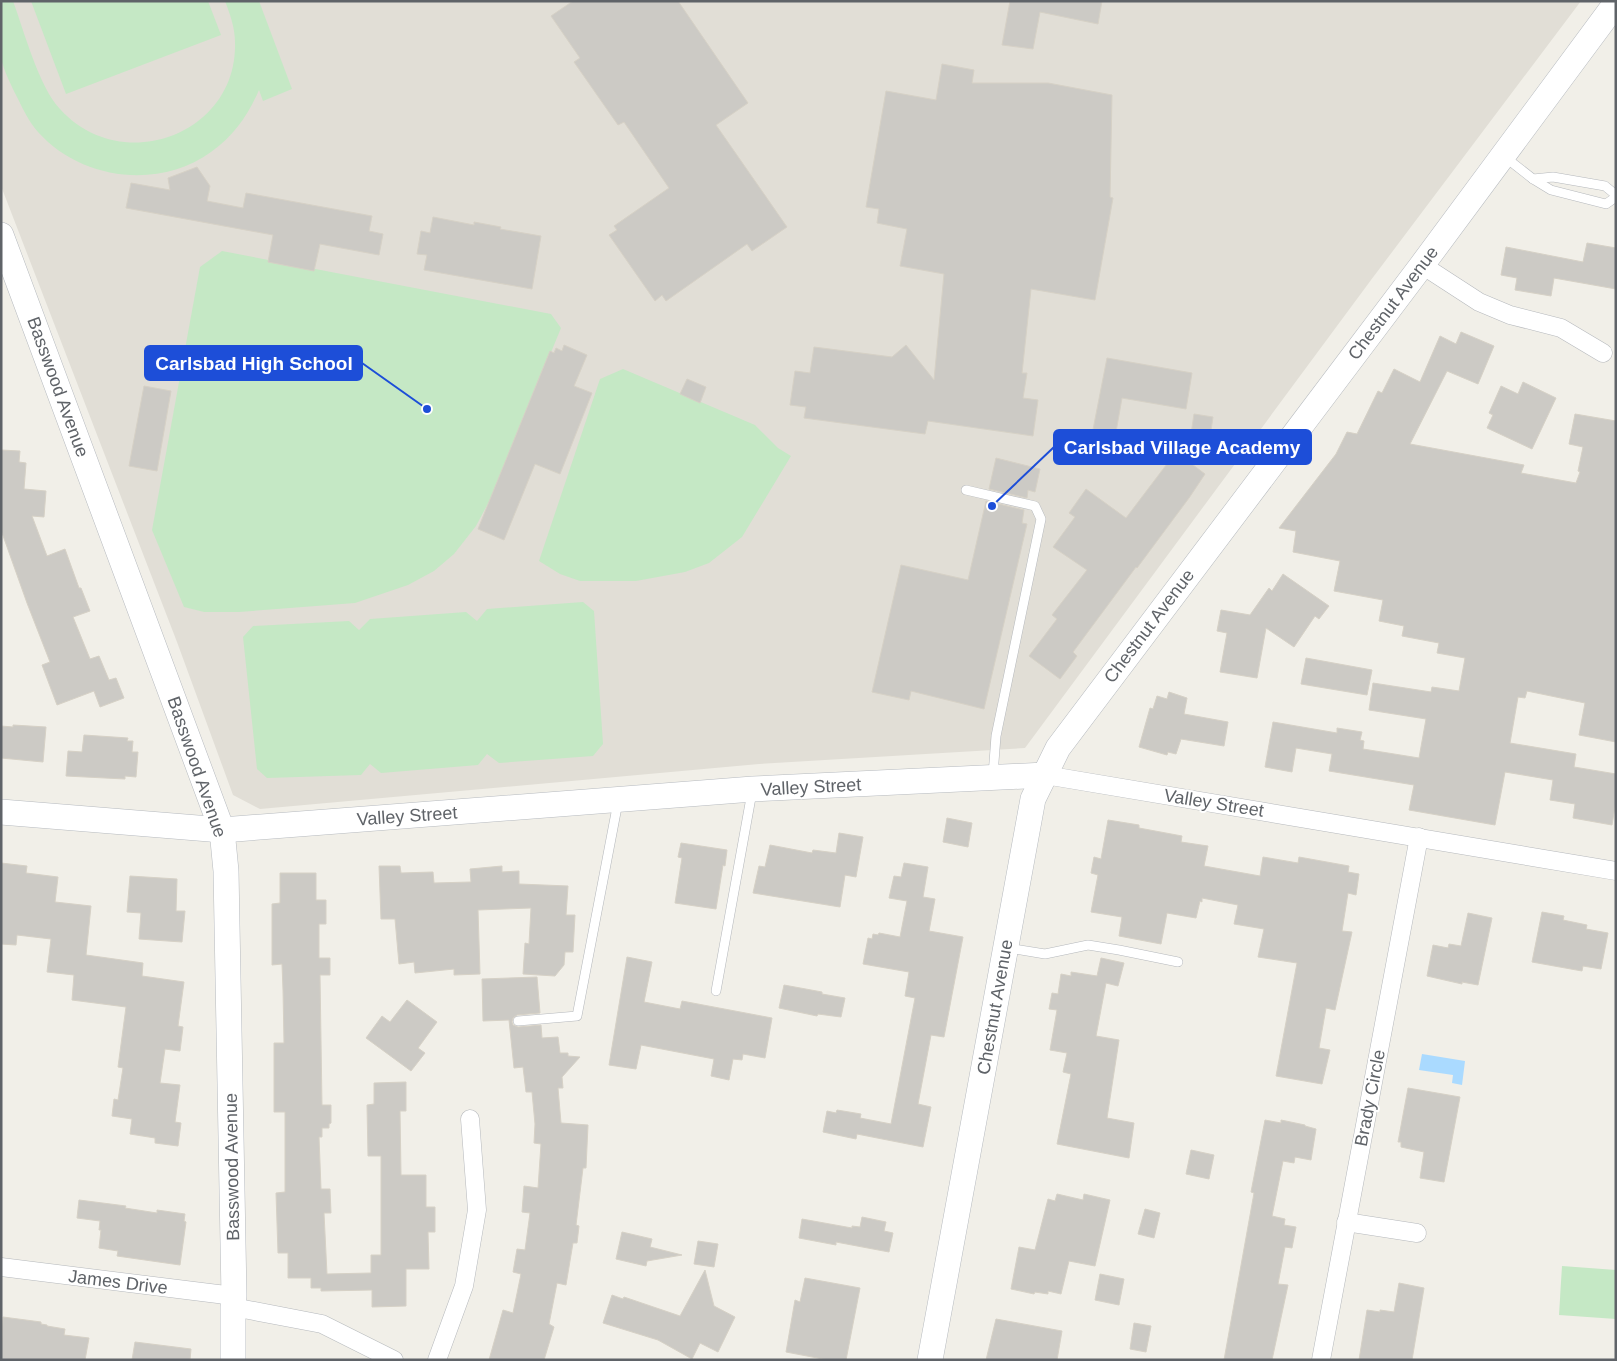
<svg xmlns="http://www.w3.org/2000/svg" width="1617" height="1361" viewBox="0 0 1617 1361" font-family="Helvetica,sans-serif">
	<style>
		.education { fill: #e1ded6 }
		.green { fill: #c5e8c5 }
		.water { fill: #aadaff }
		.building { fill: #cccac5; stroke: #d6d1c6 }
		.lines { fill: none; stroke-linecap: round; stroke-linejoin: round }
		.lane-casing { stroke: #b5b8bc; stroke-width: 10 }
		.street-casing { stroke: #b5b8bc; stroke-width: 19 }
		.secondary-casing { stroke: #b6babf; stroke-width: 26 }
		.lane { stroke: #fff; stroke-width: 9 }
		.street { stroke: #fff; stroke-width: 18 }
		.secondary { stroke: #fff; stroke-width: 25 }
		.labels { text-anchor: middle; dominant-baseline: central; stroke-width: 4; stroke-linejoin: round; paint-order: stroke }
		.street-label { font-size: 18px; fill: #5f6368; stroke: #fff }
		.leader { fill: none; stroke: #1d4ed8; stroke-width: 2 }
		.callout-dot { fill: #1d4ed8; stroke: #fff; stroke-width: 2 }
		.callout { fill: #1d4ed8; stroke: #1d4ed8; stroke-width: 2 }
		.callout-label { font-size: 19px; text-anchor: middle; font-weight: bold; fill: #fff }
	</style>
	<rect width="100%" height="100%" fill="#f1efe8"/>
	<!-- education -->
	<path class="education" d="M1 1H1581L1371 280 1025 748 759 764 260 809 233 795 177 642 1 186Z"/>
	<!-- green -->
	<g class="green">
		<path d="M1 1H13C24 31 39 87 60 109 121 177 238 135 235 42 235 28 230 14 225 1H259L292 89 263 101 259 90C248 115 234 136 211 152 159 190 81 180 38 132 29 122 23 109 17 97 11 85 4 71 1 58 0 44 1 16 1 1Z"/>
		<path d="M31 1H208L221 35 66 94Z"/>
		<path d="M222 251 551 314 561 328 492 496 476 526 454 554 434 571 408 585 355 603 239 612H204L184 607 152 530 200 267Z"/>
		<path d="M623 369 755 425 778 448 791 456 742 537 709 563 685 572 636 581H580L560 574 539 561 600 379Z"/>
		<path d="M583 602 594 611 603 744 593 756 499 763 487 754 478 765 381 773 370 764 361 775 267 778 257 769 243 637 253 626 349 621 359 630 370 619 466 612 477 621 487 609Z"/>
		<path d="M1562 1266 1616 1270V1319L1559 1315Z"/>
	</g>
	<!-- water -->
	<path class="water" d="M1422 1054 1465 1061 1462 1085 1452 1083 1453 1075 1419 1070Z"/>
	<!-- building -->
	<g class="building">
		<path d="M573 1H678L748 103 716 125 787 227 752 251 747 244 666 301 662 295 655 301 609 235 617 230 614 226 669 188 624 122 618 125 574 62 580 58 551 16Z"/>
		<path d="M1010 1H1102L1098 24 1040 12 1033 49 1002 45Z"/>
		<path d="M942 64 974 70 972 83H1048L1112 95 1110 197 1113 198 1095 300 1031 289 1022 373H1027L1023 398 1038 400 1033 436 928 421 925 434 804 418 806 407 790 405 795 371 810 373 814 347 892 357 906 345 934 380 944 274 900 266 907 229 877 223 879 209 866 207 886 91 936 100Z"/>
		<path d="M197 167 210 186 207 201 243 208 246 193 372 216 369 231 383 234 379 255 320 244 314 271 268 262 273 235 126 208 131 183 170 190 168 178Z"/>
		<path d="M433 217 474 225V222L501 227 500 229 541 236 532 289 424 270 427 255 417 254 421 231 430 233Z"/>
		<path d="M1587 243 1616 248V289L1554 278 1551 296 1515 290 1517 278 1501 275 1506 247 1583 262Z"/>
		<path d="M1461 332 1494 346 1478 384 1447 371 1410 444 1524 465 1521 473 1576 483 1580 472 1578 471 1583 447 1569 444 1575 414 1616 421V742L1579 735 1585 703 1527 691 1525 698 1518 697 1510 743 1576 754 1574 767 1616 774V801L1612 825 1573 818 1575 804 1550 800 1553 780 1505 772 1495 825 1409 810 1414 785 1329 771 1332 754 1296 748 1292 772 1265 767 1273 722 1337 733V728L1362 732 1360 740 1364 741 1363 749 1419 758 1426 719 1369 710 1373 683 1431 692 1432 687 1459 691 1465 658 1437 653 1439 643 1402 636 1404 626 1379 621 1383 600 1334 591 1340 561 1293 552 1296 531 1279 528 1336 454 1347 432 1357 434 1378 391 1382 393 1394 369 1420 382 1440 336 1456 344Z"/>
		<path d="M564 345 587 355 574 386 592 393 560 474 535 464 504 540 478 529 550 351 554 353 556 348 562 351Z"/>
		<path d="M1107 358 1192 373 1186 409 1122 398 1113 449 1090 445Z"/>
		<path d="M687 379 706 387 700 403 680 394Z"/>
		<path d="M1523 382 1556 398 1532 449 1487 428 1493 415 1489 413 1501 386 1518 394Z"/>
		<path d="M144 386 171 391 157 471 129 466Z"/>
		<path d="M1194 414 1213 417 1210 437 1191 434Z"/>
		<path d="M1 450 20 451 19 462 26 463 24 489 46 491 44 517 32 516 47 556 65 549 79 588H81L90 611 73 617 90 659 99 656 109 680 116 678 124 698 100 707 94 691 57 705 42 665 50 662 27 603 1 530Z"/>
		<path d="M1176 452 1205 474 1189 498 1137 568 1136 567 1073 652 1077 656 1060 679 1029 656 1057 619 1052 615 1087 570 1053 547 1075 517 1069 513 1086 489 1126 518Z"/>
		<path d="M996 458 1040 469 1035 492 1028 490 1027 498 989 489Z"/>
		<path d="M986 501 1024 510 1022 523 1027 524 984 709 911 691 909 700 872 692 901 565 968 580Z"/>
		<path d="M1283 574 1329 606 1319 619 1315 616 1294 647 1266 628 1257 678 1220 672 1227 633 1217 631 1221 610 1250 615 1269 588 1272 591Z"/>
		<path d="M1306 658 1372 670 1367 695 1301 684Z"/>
		<path d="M1169 692 1187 698 1184 714 1228 722 1224 746 1181 739 1176 754 1168 752 1167 755 1139 747 1150 708 1153 709 1157 696 1167 699Z"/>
		<path d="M13 725 46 727 43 762 1 758V726L13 727Z"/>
		<path d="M84 735 128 738 127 741H133L132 752H138L136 777 125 776V779L66 776 68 751 82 752Z"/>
		<path d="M947 818 972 823 968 847 943 842Z"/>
		<path d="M1108 820 1139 825V828L1182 836 1181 842 1208 846 1204 866 1260 876 1263 857 1298 863 1299 857 1349 866 1348 872 1359 874 1356 895 1348 893 1342 931 1352 932 1335 1010 1326 1008 1319 1048 1330 1050 1322 1084 1276 1076 1297 963 1258 957 1264 929 1234 924 1238 905 1202 898V902L1200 901 1196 918 1167 913 1161 944 1119 936 1122 917 1091 912 1098 875 1091 873 1094 857 1101 859Z"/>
		<path d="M839 833 863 837 856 877 845 875 840 907 753 893 759 866 765 867 770 845 812 853 813 850 836 853Z"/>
		<path d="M681 843 727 850 725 866 723 865 716 909 675 903 682 858 678 857Z"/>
		<path d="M1 863 27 866 26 873 58 877 55 902 91 906 86 955 143 963 142 976 184 982 178 1026 183 1027 180 1051 165 1049 160 1083 180 1085 175 1122 181 1123 178 1146 155 1143V1138L130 1134 132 1119 112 1116 114 1099 118 1100 123 1068 118 1067 126 1007 72 1000 74 975 47 972 51 939 17 935 16 945 1 944Z"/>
		<path d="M904 863 928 867 923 897 935 899 929 931 963 937 944 1037 931 1035 918 1104 931 1107 923 1147 857 1134 856 1139 823 1132 827 1111 836 1113 837 1110 861 1114 860 1118 891 1124 915 998 905 996 909 972 863 964 868 938 872 939 873 934 878 935 879 933 900 937 907 901 889 898 894 876 901 877Z"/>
		<path d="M379 866H400L401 873 433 872 434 883 471 882 470 869 502 866V872L519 871V884L568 886 566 915H575L573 952H565L564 965 555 976 523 974 525 943 529 944 531 908 478 910 480 974 454 975V969L415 973 414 962 399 964 395 919H381Z"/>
		<path d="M280 873H316V900H326V924H319V958H330V975H320L322 1105H331V1123L329 1124V1128H322V1137H319L321 1189H330L331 1213H324L327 1274 371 1273V1255H381V1156H368L367 1105 374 1104V1083L406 1082V1111H400L401 1175H426V1207H435V1232H428L429 1269H406V1306L372 1307V1290L321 1291V1288H311V1278H288V1253H278L276 1193 285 1192V1112H274V1043H284L283 990 282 964 272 965V904L280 903Z"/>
		<path d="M130 876 177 879 176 911H185L182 942 139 939 141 913 127 912Z"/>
		<path d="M1542 912 1564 916 1563 920 1587 925 1586 929 1608 933 1601 969 1583 966 1582 971 1532 962Z"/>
		<path d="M1468 913 1492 918 1478 985 1462 982V984L1427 976 1433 945 1448 948 1449 944 1461 946Z"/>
		<path d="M627 957 652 962 644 1002 680 1009 682 1001 772 1018 765 1058 743 1054 742 1060 733 1059 729 1080 711 1076 714 1059 641 1045 636 1069 609 1065Z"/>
		<path d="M1101 958 1124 963 1118 986 1106 983 1096 1036 1119 1040 1107 1118 1134 1123 1129 1158 1057 1144 1071 1074 1063 1072 1067 1053 1050 1050 1057 1010 1049 1009 1052 993 1058 994 1061 974 1071 976V972L1097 976Z"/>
		<path d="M537 977 540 1013 517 1015 513 1018 512 1022 513 1025 518 1027 541 1025 542 1038 558 1037 560 1053H568V1056L580 1057 562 1077 563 1088H558L561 1123 588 1125 586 1168H583L576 1225 579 1226 577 1243H573L566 1285 557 1283 549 1324 554 1327 544 1360H489L503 1310 513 1313 521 1274 513 1272 517 1249 525 1250 530 1213 522 1212 524 1186 538 1188 541 1144 534 1143 535 1124 532 1092H526L523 1067 514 1068 509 1020 483 1021 482 979Z"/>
		<path d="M784 985 822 992V994L845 998 841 1017 818 1014 817 1016 779 1008Z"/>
		<path d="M407 1000 437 1022 418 1048 425 1053 411 1071 366 1038 382 1016 390 1022Z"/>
		<path d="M1408 1088 1460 1097 1444 1182 1420 1178 1424 1152 1401 1147V1142H1398Z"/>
		<path d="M1265 1120 1281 1123V1120L1305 1125V1126L1316 1129 1311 1160 1295 1157 1294 1163 1283 1161 1272 1216 1285 1219 1284 1225 1296 1227 1292 1248 1285 1247 1278 1284 1288 1285 1272 1360H1224L1254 1193 1251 1192Z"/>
		<path d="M1191 1150 1214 1155 1209 1179 1186 1174Z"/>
		<path d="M1057 1194 1083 1200 1084 1194 1110 1200 1095 1266 1069 1261 1061 1294 1048 1291V1294L1035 1292 1034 1294 1011 1289 1019 1247 1035 1250 1048 1199 1055 1201Z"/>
		<path d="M79 1200 126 1206 125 1208 157 1213V1210L185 1214 184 1221 186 1222 180 1265 117 1256 118 1251 99 1248 101 1230H99L100 1221 77 1218Z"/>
		<path d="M1145 1209 1160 1213 1154 1238 1138 1234Z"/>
		<path d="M862 1217 886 1222 884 1231 893 1233 889 1252 836 1242V1245L799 1238 802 1219 852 1228V1226L860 1227Z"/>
		<path d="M622 1232 652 1239 650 1247 682 1255 647 1261 646 1266 616 1259Z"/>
		<path d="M698 1241 718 1244 714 1267 694 1264Z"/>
		<path d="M705 1270 714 1306 735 1317 718 1352 700 1343 692 1359 658 1340 603 1323 612 1295 623 1299 624 1297 680 1316Z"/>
		<path d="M1100 1274 1124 1279 1119 1305 1095 1300Z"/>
		<path d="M805 1278 860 1288 846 1360H828L786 1352 795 1300 800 1302Z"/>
		<path d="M1399 1283 1424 1288 1412 1360H1359L1367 1310 1380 1312V1310L1394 1312Z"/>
		<path d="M3 1317 41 1322V1324L47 1325V1326L65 1329 64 1335 89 1338 85 1360H1Z"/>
		<path d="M996 1319 1062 1331 1057 1360H986Z"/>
		<path d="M1134 1323 1151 1326 1146 1352 1130 1349Z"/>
		<path d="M135 1342 191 1349 190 1360H132Z"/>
	</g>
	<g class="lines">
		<defs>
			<g id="lane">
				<path d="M1505 157 1533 179 1551 190 1606 204 1616 197"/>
				<path d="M1533 179 1553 177 1605 186 1616 195"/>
				<path d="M966 490 1035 506 1041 519 996 736 993 775"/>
				<path d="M1008 948 1045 954 1088 945 1119 950 1178 962"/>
				<path d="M716 991 752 792"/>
				<path d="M518 1021 577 1016 618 802"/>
			</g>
			<g id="street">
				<path d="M1422 265 1479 302 1510 315 1561 328 1603 353"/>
				<path d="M1045 775 1616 871"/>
				<path d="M1346 1222 1417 1233"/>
				<path d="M1 1267 234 1296"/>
				<path d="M233 1307 322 1324 394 1360"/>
				<path d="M437 1360 464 1286 477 1210 470 1119"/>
				<path d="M1321 1360 1419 837"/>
			</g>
			<g id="secondary">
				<path d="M1 235 222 830 226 871 234 1296 233 1307V1360"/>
				<path d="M1 812 222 830 753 789 1045 775"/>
				<path d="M930 1360 1033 799 1058 748 1422 265 1616 3"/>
			</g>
		</defs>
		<!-- lane casing -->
		<use href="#lane" class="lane-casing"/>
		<!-- street casing -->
		<use href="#street" class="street-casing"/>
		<!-- secondary casing -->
		<use href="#secondary" class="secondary-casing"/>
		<!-- lane -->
		<use href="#lane" class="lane"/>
		<!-- street -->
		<use href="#street" class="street"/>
		<!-- secondary -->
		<use href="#secondary" class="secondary"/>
	</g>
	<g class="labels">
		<!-- street labels -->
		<g class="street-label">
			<text transform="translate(1393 303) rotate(-53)">Chestnut Avenue</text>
			<text transform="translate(58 387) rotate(70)">Basswood Avenue</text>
			<text transform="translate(1149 626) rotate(-53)">Chestnut Avenue</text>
			<text transform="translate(197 767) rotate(71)">Basswood Avenue</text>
			<text transform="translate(811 787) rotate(-3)">Valley Street</text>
			<text transform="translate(1214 803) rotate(9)">Valley Street</text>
			<text transform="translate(407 816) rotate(-4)">Valley Street</text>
			<text transform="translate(995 1007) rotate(-80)">Chestnut Avenue</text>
			<text transform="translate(1370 1098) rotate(-79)">Brady Circle</text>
			<text transform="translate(232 1167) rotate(-91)">Basswood Avenue</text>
			<text transform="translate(118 1282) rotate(7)">James Drive</text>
		</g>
	</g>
	<!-- callouts -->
	<path class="leader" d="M427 409L362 363M992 506L1054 447"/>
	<g class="callout-dot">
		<circle cx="427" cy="409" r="5"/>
		<circle cx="992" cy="506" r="5"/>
	</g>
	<g class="callout">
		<rect x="145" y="346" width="217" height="34" rx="5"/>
		<rect x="1054" y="430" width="257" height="34" rx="5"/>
	</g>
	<g class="callout-label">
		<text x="254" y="370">Carlsbad High School</text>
		<text x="1182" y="454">Carlsbad Village Academy</text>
	</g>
	<!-- border -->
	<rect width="1617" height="1361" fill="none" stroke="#5f6368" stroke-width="5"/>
</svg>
